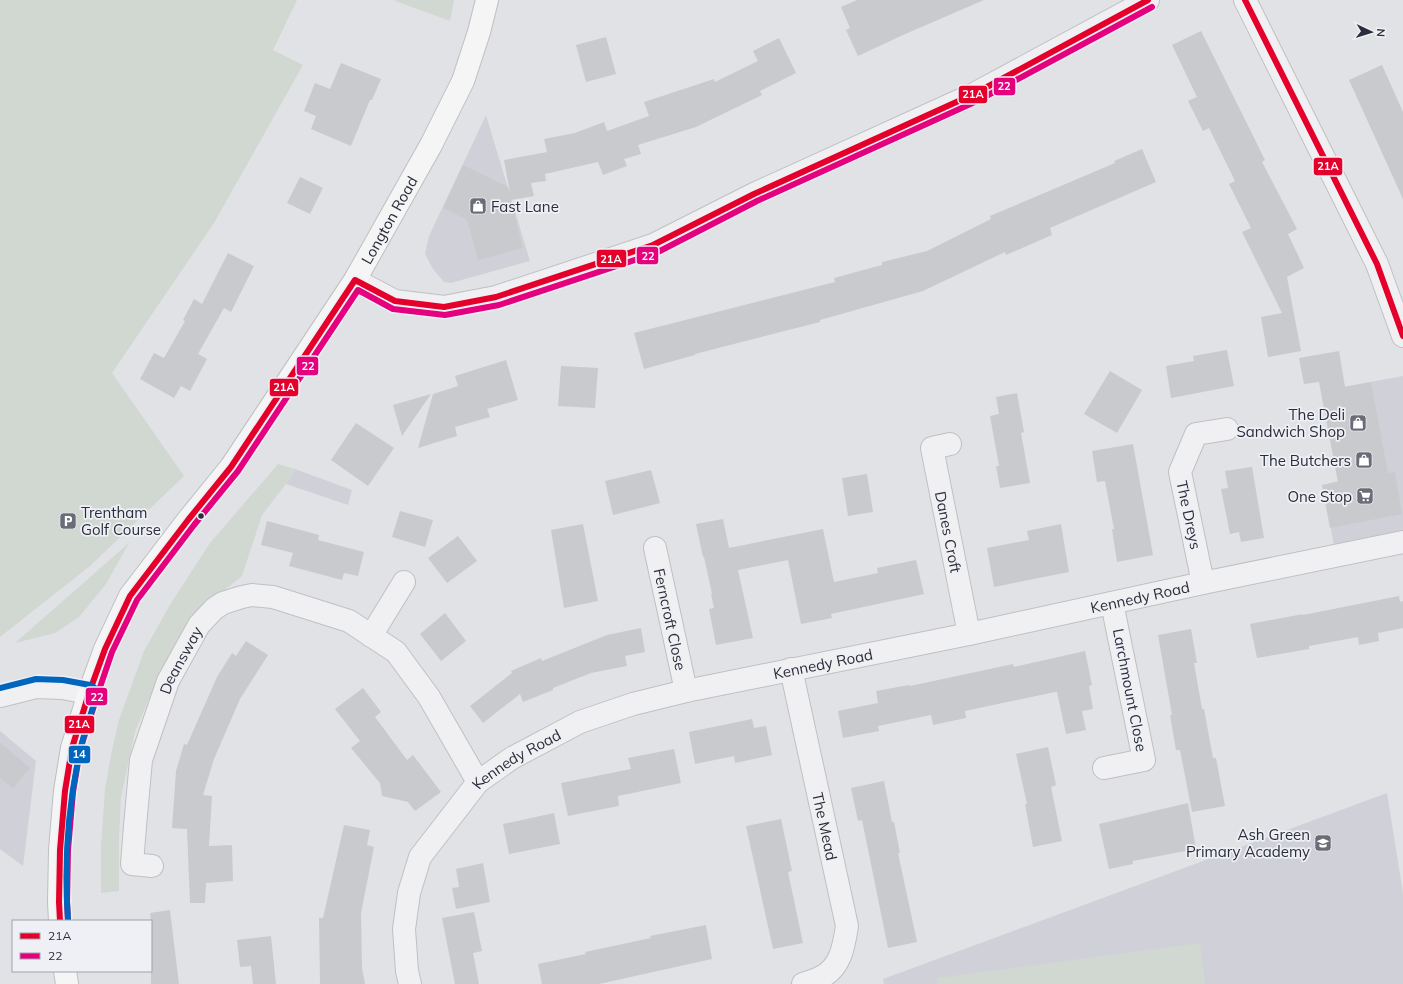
<svg xmlns="http://www.w3.org/2000/svg" width="1403" height="984" viewBox="0 0 1403 984" font-family="Mulish,sans-serif">
	<style>
		.built { fill: #d0d1d8 }
		.green { fill: #d0d8d1 }
		.building { fill: #c9cacd }
		.lines { fill: none; stroke-linecap: round; stroke-linejoin: round }
		.minor-casing { stroke: #bfc0c3; stroke-width: 24 }
		.major-casing { stroke: #bebfc2; stroke-width: 24 }
		.minor { stroke: #f0f0f3; stroke-width: 22 }
		.major { stroke: #f5f5f6; stroke-width: 22 }
		.bus-1-casing { stroke: #eff0f5; stroke-width: 9 }
		.bus-2-casing { stroke: #eff0f5; stroke-width: 9 }
		.bus-3-casing { stroke: #eff0f5; stroke-width: 9 }
		.bus-1 { stroke: #e4002b; stroke-width: 6 }
		.bus-2 { stroke: #e5007d; stroke-width: 6 }
		.bus-3 { stroke: #0065bd; stroke-width: 6 }
		.bus-dot { fill: #2a2e3c; stroke: #eff0f5; stroke-width: 1.5 }
		.labels { text-anchor: middle; dominant-baseline: central; stroke-width: 3.5; stroke-linejoin: round; paint-order: stroke }
		.poi-label { font-size: 15px; fill: #2a2e3c; stroke: #eff0f5; text-anchor: end }
		.street-label { font-size: 15px; fill: #2a2e3c; stroke: #eff0f5 }
		.line-badge { stroke: #eff0f5; stroke-width: 1.5 }
		.badge-label { font-size: 11px; text-anchor: middle; font-weight: bold; fill: #fff }
	</style>
	<rect width="100%" height="100%" fill="#e1e2e5"/>
	<!-- built -->
	<g class="built">
		<path d="M486 115 530 261 458 281 451 283 444 282 433 269 425 254 429 236Z"/>
		<path d="M1403 376V542L1336 557 1323 485 1338 481 1321 391Z"/>
		<path d="M295 469 352 490 348 505 286 484Z"/>
		<path d="M0 731 36 761 23 866 0 849Z"/>
		<path d="M1387 793 1403 893V984H884L883 979Z"/>
	</g>
	<!-- green -->
	<g class="green">
		<path d="M0 0H297L273 50 303 65 214 223 112 373 184 476 90 566 0 637Z"/>
		<path d="M393 0H454L450 21Z"/>
		<path d="M278 464 295 469 286 484 262 515 242 576 207 604 180 636 158 677 135 732 121 797 119 838V891L101 893V845L105 789 111 755 119 720 144 651 171 603 210 543Z"/>
		<path d="M129 543 106 584 79 617 55 633 15 643Z"/>
		<path d="M1200 943 1205 984H938L937 978Z"/>
	</g>
	<!-- building -->
	<g class="building">
		<path d="M857 0H984L903 35 858 56 846 30 850 28 841 7Z"/>
		<path d="M1201 31 1265 160 1262 162 1297 229 1288 234 1304 268 1287 277 1301 351 1268 357 1261 317 1282 313 1242 232 1251 228 1229 184 1235 181 1209 128 1203 131 1188 101 1197 97 1172 45Z"/>
		<path d="M606 37 616 74 586 82 576 45Z"/>
		<path d="M779 38 796 73 760 91 762 95 696 127 638 145 641 154 624 159 627 166 603 175 598 162 545 174 546 181 531 183 534 196 511 200 523 248 478 260 467 220 443 208 463 165 508 187 510 193 504 160 547 152 544 139 575 133 604 122 607 131 649 116 644 102 714 79 715 82 758 61 753 51Z"/>
		<path d="M341 63 381 79 372 100H370L351 146 311 129 316 116 304 111 315 83 330 89Z"/>
		<path d="M1382 65 1403 112V199L1349 80Z"/>
		<path d="M1142 149 1156 182 1050 228 1052 235 1006 255 1005 252 923 291 820 320V322L695 354V355L644 369 634 333 835 282 834 278 882 265V262L927 251 991 219 990 216 1115 163 1114 161Z"/>
		<path d="M300 177 323 188 310 214 287 203Z"/>
		<path d="M228 253 254 266 231 312 224 308 198 354 207 359 190 391 181 386 174 398 140 379 154 353 164 358 185 321 183 320 194 299 202 304Z"/>
		<path d="M1227 350 1234 386 1171 398 1166 366 1194 361 1193 356Z"/>
		<path d="M1339 351 1345 387 1371 382 1388 473 1395 472 1402 514 1330 528 1322 485 1338 482 1319 382 1304 384 1299 358Z"/>
		<path d="M506 360 518 400 487 409 490 417 455 427 457 436 418 448 433 394 458 386 455 376Z"/>
		<path d="M561 366 598 368 595 408 558 406Z"/>
		<path d="M1110 371 1142 390 1117 433 1084 414Z"/>
		<path d="M1017 393 1024 432 1021 433 1030 483 1000 488 996 466H999L990 416 999 414 996 397Z"/>
		<path d="M431 394 402 436 393 405Z"/>
		<path d="M356 423 394 448 368 486 331 460Z"/>
		<path d="M1133 444 1153 555 1117 562 1112 529H1114L1105 481 1097 482 1092 451Z"/>
		<path d="M1252 467 1264 538 1241 542 1239 532 1230 534 1221 489 1228 488 1225 471Z"/>
		<path d="M651 470 660 503 613 515 605 481Z"/>
		<path d="M867 474 873 512 848 516 842 478Z"/>
		<path d="M400 511 433 520 425 547 392 537Z"/>
		<path d="M723 519 729 548 823 529 834 582 878 573 877 568 916 560 924 594 831 614 832 618 801 624 788 560 738 570 753 638 716 645 709 609 714 608 711 594H712L704 557H703L696 524Z"/>
		<path d="M267 521 319 535 318 540 364 552 358 576 344 573 342 580 289 566 293 553 261 545Z"/>
		<path d="M583 524 598 601 564 608 551 530Z"/>
		<path d="M1061 524 1069 572 994 587 987 548 1029 540 1027 531Z"/>
		<path d="M458 536 477 561 447 583 428 558Z"/>
		<path d="M1399 596 1400 602 1403 601V628L1378 633 1379 641 1359 645 1358 637 1309 646V649L1257 658 1250 624 1303 614V615Z"/>
		<path d="M445 613 466 641 441 661 420 634Z"/>
		<path d="M641 628 645 652 625 656 627 666 591 673 553 688V690L523 702 520 694 483 723 470 706 512 673 511 671 541 658 542 661 607 635Z"/>
		<path d="M1191 629 1197 663H1194L1202 709H1204L1213 758H1216L1225 806 1192 812 1180 750H1176L1170 715H1172L1158 635Z"/>
		<path d="M246 641 268 655 240 699 214 759 203 795 212 796 209 846 232 845 233 881 206 883 205 903H190L187 829 172 828 176 771 184 744 187 745 217 677 232 653 236 656Z"/>
		<path d="M1085 651 1092 685 1089 686 1093 709 1082 711 1086 730 1066 734 1057 692H1055L965 711 966 718 933 725 931 715 878 726 879 731 843 738 838 711 878 703 876 691 909 685 910 686 1013 664 1014 667Z"/>
		<path d="M363 688 381 712 375 717 407 760 413 755 441 792 415 811 408 802 382 796 380 783 351 748 360 741 335 709Z"/>
		<path d="M752 719 754 728 766 726 772 755 735 763 734 756 695 764 689 732Z"/>
		<path d="M0 743 30 768 13 788 0 778Z"/>
		<path d="M1048 747 1056 785 1051 787 1062 841 1033 847 1025 804H1027L1016 754Z"/>
		<path d="M674 749 681 783 618 796 619 806 568 816 561 783 631 769 628 758Z"/>
		<path d="M884 781 892 822H894L900 853H898L917 942 888 948 862 820 858 821 851 788Z"/>
		<path d="M1188 803 1196 849 1133 861V864L1109 869 1099 824Z"/>
		<path d="M554 813 560 844 509 854 503 824Z"/>
		<path d="M781 819 792 871 788 872 803 943 773 949 746 826Z"/>
		<path d="M344 825 370 830 367 845 374 847 361 913 362 968 365 984H320L319 918H323Z"/>
		<path d="M483 863 490 902 456 909 452 888 459 887 456 869Z"/>
		<path d="M170 910 179 984H151V921L150 913Z"/>
		<path d="M474 912 482 951 473 953 479 984H455L442 918Z"/>
		<path d="M706 925 712 959 599 984H542L538 964 586 954 585 952 651 938 650 936Z"/>
		<path d="M271 936 276 984H253L251 966 240 967 237 940Z"/>
	</g>
	<g class="lines">
		<defs>
			<g id="minor">
				<path d="M1245 0 1377 264 1403 336"/>
				<path d="M355 280 395 301 444 307 496 297 653 245 754 194 974 94 1148 0"/>
				<path id="s1" d="M950 444 932 448 969 634"/>
				<path id="s2" d="M655 548 686 691"/>
				<path d="M1203 583 1180 472 1196 434 1227 429"/>
				<path d="M371 636 404 582"/>
				<path id="s3" d="M791 669 847 926C844 945 841 968 821 977 815 980 809 982 803 984"/>
				<path d="M0 696 36 687 62 688 89 693"/>
				<path d="M1104 768 1144 760 1112 603"/>
				<path id="s4" d="M152 866 132 864 135 826 141 760 168 681 199 625 214 609 223 603 242 597 252 595 273 597 349 621 396 652 429 697 478 782"/>
				<path id="s5" d="M410 984 407 971 404 929 409 893 420 857 478 782 512 758 580 722 633 704 686 691 969 634 1203 583 1403 542"/>
			</g>
			<g id="major">
				<path id="s6" d="M60 921 59 902 60 850 65 791 72 748 89 693 105 649 130 596 188 520 231 467 355 280 431 145 463 81 479 32 487 0"/>
				<path d="M65 971 67 984"/>
			</g>
		</defs>
		<!-- minor casing -->
		<use href="#minor" class="minor-casing"/>
		<!-- major casing -->
		<use href="#major" class="major-casing"/>
		<!-- minor -->
		<use href="#minor" class="minor"/>
		<!-- major -->
		<use href="#major" class="major"/>
		<defs>
			<g id="bus-1">
				<path d="M1245 0 1377 264 1403 336"/>
				<path d="M60 921 59 902 60 850 65 791 72 748 89 693 105 649 130 596 188 520 231 467 355 280 395 301 444 307 496 297 653 245 754 194 974 94 1148 0"/>
			</g>
			<path id="bus-2" d="M68 921 67 902 68 850 73 792 80 750 97 696 112 652 137 600 194 525 238 471 358 290 393 309 445 315 499 305 656 253 757 201 977 101 1152 7"/>
			<path id="bus-3" d="M0 688 36 679 63 680 90 685C95 687 98 690 97 695 91 714 84 732 80 751 68 806 64 864 68 920"/>
		</defs>
		<!-- bus-1 casing -->
		<use href="#bus-1" class="bus-1-casing"/>
		<!-- bus-2 casing -->
		<use href="#bus-2" class="bus-2-casing"/>
		<!-- bus-3 casing -->
		<use href="#bus-3" class="bus-3-casing"/>
		<!-- bus-1 -->
		<use href="#bus-1" class="bus-1"/>
		<!-- bus-2 -->
		<use href="#bus-2" class="bus-2"/>
		<!-- bus-3 -->
		<use href="#bus-3" class="bus-3"/>
	</g>
	<!-- icons -->
	<defs>
		<symbol id="shop-square" viewBox="-11 -11 22 22"><rect x="-9" y="-9" width="18" height="18" rx="4" fill="#6a6d77" stroke="#eff0f5"/><path d="M-5-2.5h2.3a2.7 3.5 0 0 1 5.4 0H5L5.5 6h-11ZM-1.5-2.5h3a1.5 2.3 0 0 0-3 0Z" fill="#fff"/></symbol>
		<symbol id="supermarket-square" viewBox="-11 -11 22 22"><rect x="-9" y="-9" width="18" height="18" rx="4" fill="#6a6d77" stroke="#eff0f5"/><path d="M-6-5.5h2.5l.6 2H6L4.5 2H-2.5L-4.4-4H-6ZM-1.5 3.2a1.3 1.3 0 1 0 .1 0ZM3 3.2a1.3 1.3 0 1 0 .1 0Z" fill="#fff"/></symbol>
		<symbol id="parking-square" viewBox="-11 -11 22 22"><rect x="-9" y="-9" width="18" height="18" rx="4" fill="#6a6d77" stroke="#eff0f5"/><path d="M-3.5-5.5H1a3.5 3.5 0 0 1 0 7H-1V5.5H-3.5ZM-1-3.4V-.6H.8a1.4 1.4 0 0 0 0-2.8Z" fill="#fff"/></symbol>
		<symbol id="school-square" viewBox="-11 -11 22 22"><rect x="-9" y="-9" width="18" height="18" rx="4" fill="#6a6d77" stroke="#eff0f5"/><path d="M0-5L7-2L0 1L-7-2ZM-4 1L0 2.5L4 1V4Q0 6-4 4Z" fill="#fff"/></symbol>
	</defs>
	<g fill-rule="evenodd">
		<use href="#shop-square" x="468" y="196" width="20" height="20"/>
		<use href="#shop-square" x="1348" y="413" width="20" height="20"/>
		<use href="#shop-square" x="1354" y="450" width="20" height="20"/>
		<use href="#supermarket-square" x="1355" y="486" width="20" height="20"/>
		<use href="#parking-square" x="58" y="511" width="20" height="20"/>
		<use href="#school-square" x="1313" y="833" width="20" height="20"/>
	</g>
	<!-- markers -->
	<circle class="bus-dot" cx="201" cy="516" r="3.5"/>
	<g class="labels">
		<!-- poi labels -->
		<g class="poi-label">
			<text x="491" y="206" text-anchor="start">Fast Lane</text>
			<text x="1345" y="414">The Deli<tspan x="1345" dy="17">Sandwich Shop</tspan></text>
			<text x="1351" y="460">The Butchers</text>
			<text x="1352" y="496">One Stop</text>
			<text x="81" y="512" text-anchor="start">Trentham<tspan x="81" dy="17">Golf Course</tspan></text>
			<text x="1310" y="834">Ash Green<tspan x="1310" dy="17">Primary Academy</tspan></text>
		</g>
		<!-- street labels -->
		<g class="street-label">
			<text stroke="none"><textPath href="#s6" startOffset="794">Longton Road</textPath></text>
			<text transform="translate(1189 515) rotate(78)">The Dreys</text>
			<text stroke="none"><textPath href="#s1" startOffset="104">Danes Croft</textPath></text>
			<text stroke="none"><textPath href="#s5" startOffset="917">Kennedy Road</textPath></text>
			<text stroke="none"><textPath href="#s2" startOffset="73">Ferncroft Close</textPath></text>
			<text stroke="none"><textPath href="#s4" startOffset="232">Deansway</textPath></text>
			<text stroke="none"><textPath href="#s5" startOffset="593">Kennedy Road</textPath></text>
			<text transform="translate(1130 690) rotate(79)">Larchmount Close</text>
			<text stroke="none"><textPath href="#s5" startOffset="269">Kennedy Road</textPath></text>
			<text stroke="none"><textPath href="#s3" startOffset="161">The Mead</textPath></text>
		</g>
	</g>
	<g class="line-badge">
		<rect x="993" y="77" width="23" height="19" rx="4" fill="#e5007d"/>
		<rect x="958" y="85" width="30" height="19" rx="4" fill="#e4002b"/>
		<rect x="1313" y="157" width="30" height="19" rx="4" fill="#e4002b"/>
		<rect x="636" y="246" width="23" height="19" rx="4" fill="#e5007d"/>
		<rect x="596" y="249" width="31" height="19" rx="4" fill="#e4002b"/>
		<rect x="296" y="356" width="23" height="20" rx="4" fill="#e5007d"/>
		<rect x="269" y="378" width="30" height="19" rx="4" fill="#e4002b"/>
		<rect x="85" y="687" width="23" height="19" rx="4" fill="#e5007d"/>
		<rect x="64" y="715" width="31" height="19" rx="4" fill="#e4002b"/>
		<rect x="68" y="745" width="23" height="19" rx="4" fill="#0065bd"/>
	</g>
	<g class="badge-label">
		<text x="1004" y="90">22</text>
		<text x="973" y="98">21A</text>
		<text x="1328" y="170">21A</text>
		<text x="648" y="260">22</text>
		<text x="611" y="263">21A</text>
		<text x="308" y="370">22</text>
		<text x="284" y="391">21A</text>
		<text x="97" y="701">22</text>
		<text x="79" y="728">21A</text>
		<text x="79" y="758">14</text>
	</g>
	<!-- legend -->
	<rect x="12" y="920" width="140" height="52" fill="#eff0f5" stroke="#a0a2ab"/>
	<rect x="20" y="933" width="20" height="6" fill="#e4002b" stroke="#a0a2ab"/>
	<text x="48" y="940" font-size="12" fill="#2a2e3c">21A</text>
	<rect x="20" y="953" width="20" height="6" fill="#e5007d" stroke="#a0a2ab"/>
	<text x="48" y="960" font-size="12" fill="#2a2e3c">22</text>
	<!-- north arrow -->
	<g transform="translate(1371 32) rotate(94)" stroke="#eff0f5" stroke-width="3" paint-order="stroke">
	<path d="M0-3L7 15L0 10L-7 15Z" fill="#2a2e3c"/>
	<text y="-6" font-size="11" font-weight="bold" text-anchor="middle" fill="#2a2e3c">N</text>
	</g>
</svg>
